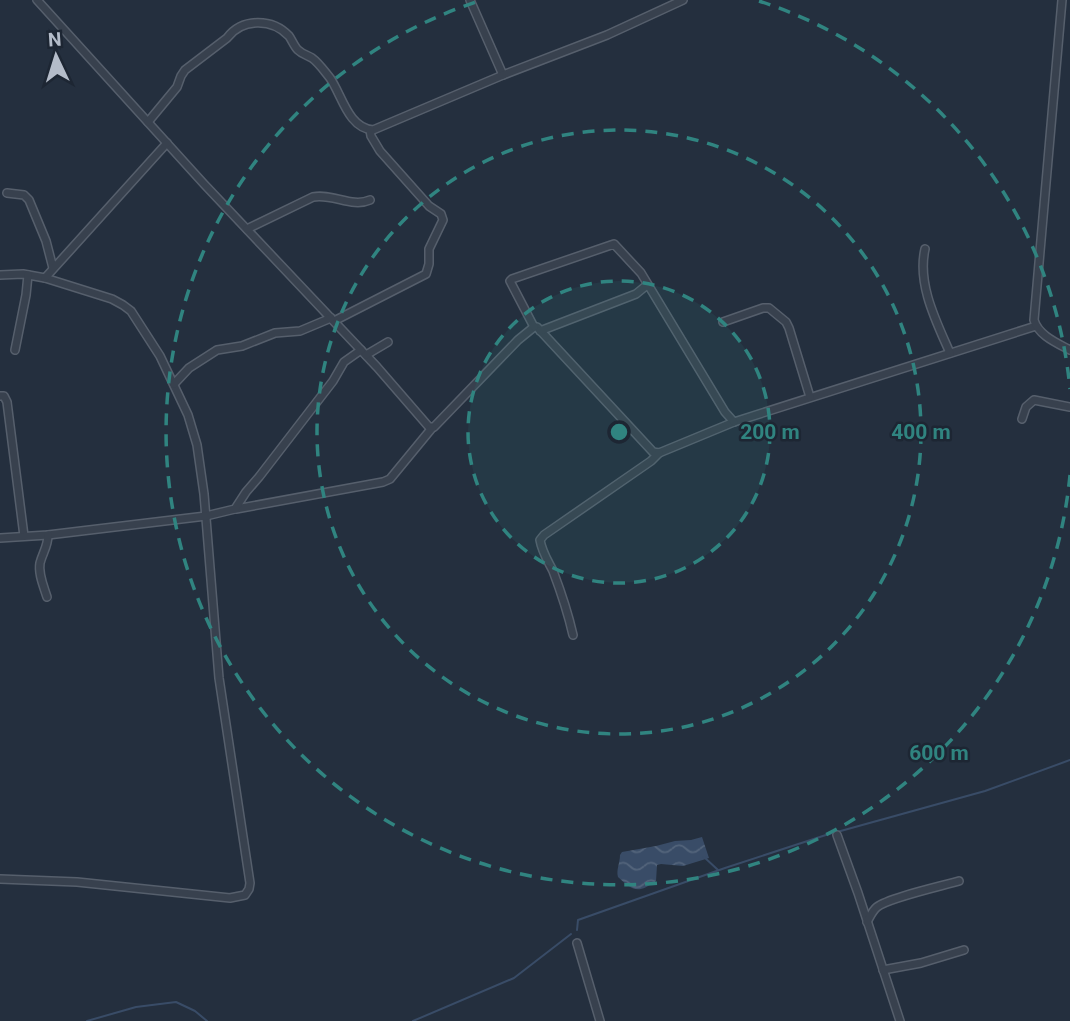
<svg xmlns="http://www.w3.org/2000/svg" width="1070" height="1021" viewBox="0 0 1070 1021" font-family="Roboto,sans-serif">
	<style>
		.water { fill: url(#water-waves) }
		.lines { fill: none; stroke-linecap: round; stroke-linejoin: round }
		.stream { stroke: #394c67; stroke-width: 2 }
		.minor-casing { stroke: #565f6c; stroke-width: 10 }
		.minor { stroke: #38414e; stroke-width: 7 }
		.ring { fill: none; stroke: #308480; stroke-width: 3.5; stroke-dasharray: 12 9 }
		.centre { fill: #308480; stroke: #1d2633; stroke-width: 3.5 }
		.ring-label { font-size: 21px; text-anchor: middle; font-weight: bold; fill: #308480; stroke: #1d2633; stroke-width: 5; stroke-linejoin: round; paint-order: stroke }
	</style>
	<defs>
		<pattern id="water-waves" width="16" height="10" patternUnits="userSpaceOnUse" patternTransform="scale(1.75)"><rect width="16" height="10" fill="#394c67"/><path d="M0 5q4-4 8 0t8 0" fill="none" stroke="#53647b"/></pattern>
	</defs>
	<rect width="100%" height="100%" fill="#242f3e"/>
	<!-- water -->
	<path class="water" d="M702 837 709 858 683 866 661 864 657 865 656 881C638 894 633 891 618 877 616 870 620 863 620 855L622 852 656 846 675 841 691 840Z"/>
	<g class="lines">
		<!-- stream -->
		<g class="stream">
			<path d="M837 832 985 791 1070 760"/>
			<path d="M704 857 718 870"/>
			<path d="M577 930 578 920 725 868 832 833"/>
			<path d="M87 1021 136 1007 176 1002 195 1011 207 1021"/>
			<path d="M413 1021 514 978 571 934"/>
		</g>
		<defs>
			<g id="minor">
				<path d="M37 0 204 184 377 367 429 427H434L518 340 534 327H537L653 452 659 453 734 422 1036 326"/>
				<path d="M470 0 503 75"/>
				<path d="M1062 0 1034 320C1038 335 1057 343 1070 350"/>
				<path d="M148 122 177 87 181 76 185 70 227 38C242 18 272 18 289 36 292 40 294 46 298 50 302 54 307 55 312 58 319 63 325 72 330 78 342 95 348 128 373 130L503 75 607 35 683 0"/>
				<path d="M7 193 24 195 29 200 46 241 53 268"/>
				<path d="M247 229 313 197C332 193 352 208 370 200"/>
				<path d="M925 249C917 284 936 321 950 353"/>
				<path d="M0 275 23 274 45 278 112 299 123 305 131 311 160 356 188 415 197 445 204 494 219 678 250 883 249 889 245 895 230 898 77 882 0 879"/>
				<path d="M45 278 167 143"/>
				<path d="M334 321 426 274 429 264V249L443 220 441 214 429 206 380 151 371 136 370 130"/>
				<path d="M723 322 763 308H769L786 322 789 328 810 397"/>
				<path d="M534 327 510 281 512 279 614 244 641 273 725 412 734 422"/>
				<path d="M540 331 636 294 647 285"/>
				<path d="M15 350 26 295 28 275"/>
				<path d="M366 355 388 342"/>
				<path d="M174 384 189 368 217 350 242 346 275 333 300 331 331 318"/>
				<path d="M0 396H4L7 402 24 536"/>
				<path d="M1022 419 1026 407 1034 400 1070 407"/>
				<path d="M236 509 383 482 390 479 432 428"/>
				<path d="M0 538 48 535 206 516 235 509 246 492 259 477 333 381 344 362 361 350"/>
				<path d="M47 597C44 587 38 574 40 563 43 552 48 546 48 535"/>
				<path d="M573 635C568 613 561 592 553 571 548 561 542 552 540 540L544 535 651 461 659 453"/>
				<path d="M837 835 858 893 900 1021"/>
				<path d="M867 922C870 917 872 911 877 907 888 898 942 886 959 881"/>
				<path d="M577 943 600 1021"/>
				<path d="M883 970 921 963 964 950"/>
			</g>
		</defs>
		<!-- minor casing -->
		<use href="#minor" class="minor-casing"/>
		<!-- minor -->
		<use href="#minor" class="minor"/>
	</g>
	<!-- distance rings -->
	<circle cx="619" cy="432" r="151" fill="#308480" fill-opacity=".12"/>
	<g class="ring">
		<circle cx="619" cy="432" r="151"/>
		<circle cx="619" cy="432" r="302"/>
		<path d="M1070 475A453 453 0 1 1 479 1M759 1A453 453 0 0 1 1070 389"/>
	</g>
	<circle cx="619" cy="432" r="10" class="centre"/>
	<g class="ring-label">
		<text x="770" y="439">200 m</text>
		<text x="921" y="439">400 m</text>
		<text x="939" y="760">600 m</text>
	</g>
	<!-- north arrow -->
	<g transform="translate(56 56) rotate(356)" stroke="#1d2633" stroke-width="5" paint-order="stroke">
	<path d="M0-5L12 26L0 18L-12 26Z" fill="#b4bcc9"/>
	<text y="-10" font-size="19" font-weight="bold" text-anchor="middle" fill="#b4bcc9">N</text>
	</g>
</svg>
